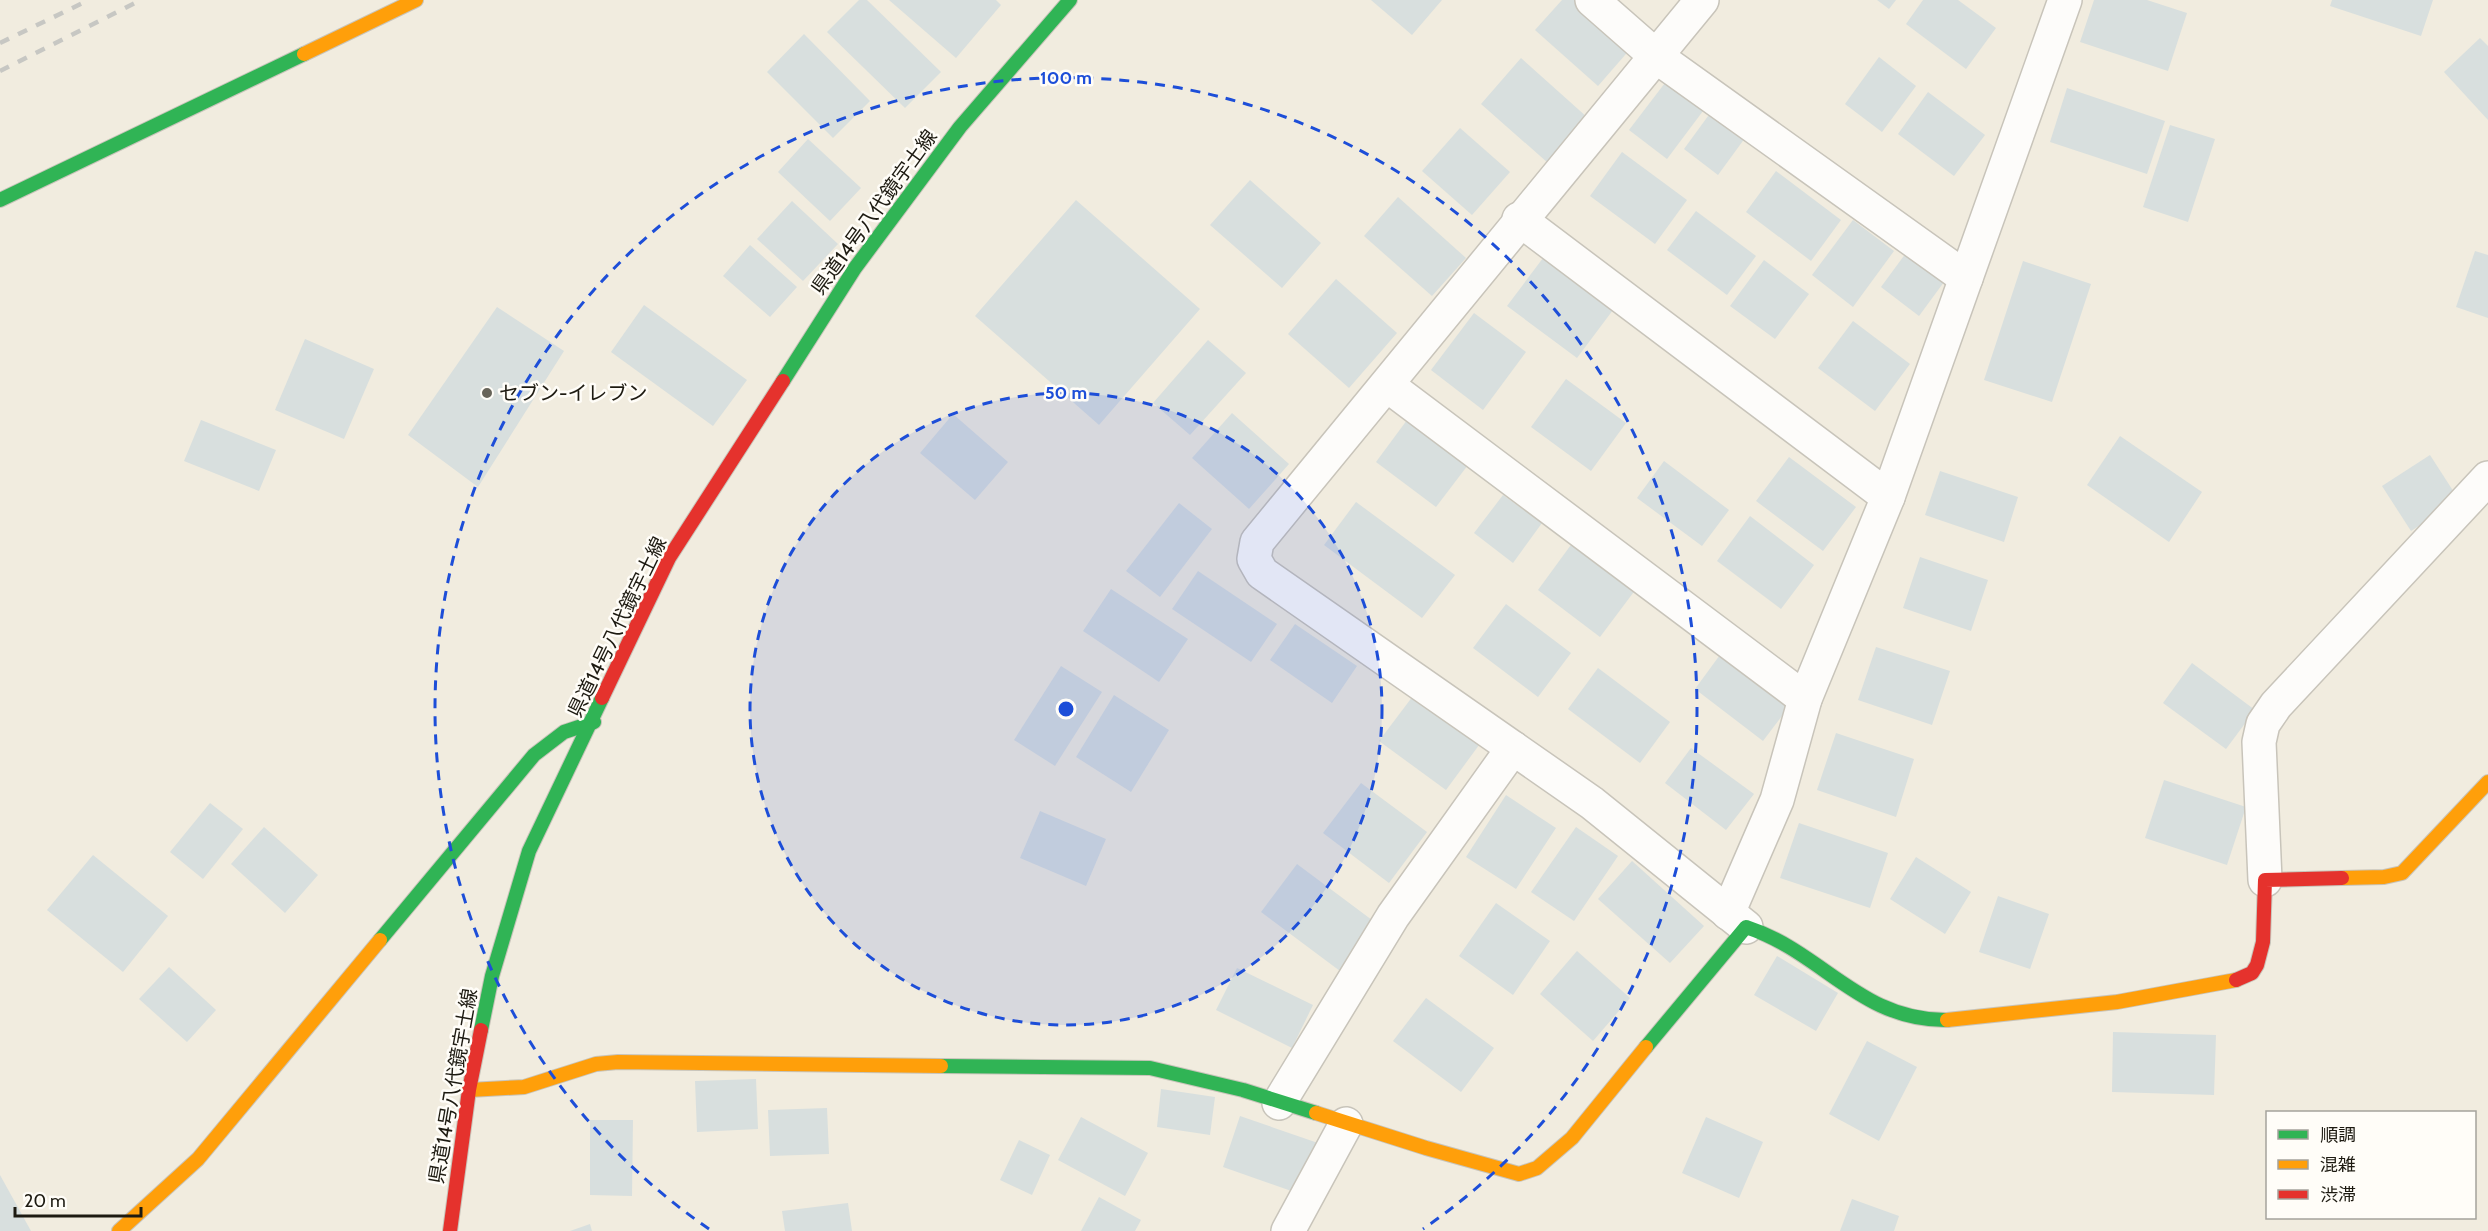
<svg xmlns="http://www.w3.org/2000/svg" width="2488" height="1231" viewBox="0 0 2488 1231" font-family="Cabin,'Noto Sans JP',sans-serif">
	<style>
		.building { fill: #d8dfde }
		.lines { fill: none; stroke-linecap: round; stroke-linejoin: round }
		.street-casing { stroke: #c8c4ba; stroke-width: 36 }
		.fast-casing { stroke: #c8c4ba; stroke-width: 16 }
		.slow-casing { stroke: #c8c4ba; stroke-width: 16 }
		.jam-casing { stroke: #c8c4ba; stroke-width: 16 }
		.street { stroke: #fdfcfa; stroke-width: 33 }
		.fast { stroke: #30b455; stroke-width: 14 }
		.slow { stroke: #ff9f0a; stroke-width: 14 }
		.jam { stroke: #e5322d; stroke-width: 14 }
		.rail { stroke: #c7c7c3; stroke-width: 4.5; stroke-dasharray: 10 10; stroke-linecap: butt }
		.ring { fill: none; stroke: #1d4ed8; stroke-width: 3; stroke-dasharray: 10 8 }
		.poi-dot { fill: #676459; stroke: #fffdf8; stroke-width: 2 }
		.labels { text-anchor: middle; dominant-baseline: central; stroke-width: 5; stroke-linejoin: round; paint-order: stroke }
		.street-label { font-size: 20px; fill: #1d1a11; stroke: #fffdf8 }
		.poi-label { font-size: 20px; fill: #1d1a11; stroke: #fffdf8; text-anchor: start }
		.centre { fill: #1d4ed8; stroke: #fffdf8; stroke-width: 3 }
		.ring-label { font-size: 18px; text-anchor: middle; font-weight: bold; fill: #1d4ed8; stroke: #fffdf8; stroke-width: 5; stroke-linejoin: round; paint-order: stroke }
	</style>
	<rect width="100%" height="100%" fill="#f1ecdf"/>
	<!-- building -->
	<g class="building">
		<path d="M859 0H867L941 72 905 108 827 32Z"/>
		<path d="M889 0H996L1001 5 956 58Z"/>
		<path d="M1371 0H1442L1412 35Z"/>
		<path d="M1562 0H1579L1632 47 1598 86 1535 30Z"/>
		<path d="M1877 0H1896L1889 9Z"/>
		<path d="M1923 0H1958L1996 28 1966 69 1906 24Z"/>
		<path d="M2094 0H2147L2187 13 2168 71 2080 42Z"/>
		<path d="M2332 0H2433L2421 36 2330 6Z"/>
		<path d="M804 34 870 101 833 138 767 72Z"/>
		<path d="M2480 38 2488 46V120L2444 72Z"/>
		<path d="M1879 57 1916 86 1882 132 1845 104Z"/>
		<path d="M1521 58 1588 118 1548 163 1481 104Z"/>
		<path d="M1668 79 1706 107 1667 159 1629 130Z"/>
		<path d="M2067 88 2165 121 2147 174 2050 142Z"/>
		<path d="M1928 92 1985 135 1954 176 1898 134Z"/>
		<path d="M1711 112 1745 138 1718 175 1684 149Z"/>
		<path d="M2170 125 2215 139 2188 222 2143 207Z"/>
		<path d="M1460 128 1510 172 1472 215 1422 171Z"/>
		<path d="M808 139 861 188 830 221 778 172Z"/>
		<path d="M1622 152 1687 200 1655 244 1590 196Z"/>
		<path d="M1776 171 1841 220 1811 261 1746 212Z"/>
		<path d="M1250 180 1321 243 1282 288 1210 225Z"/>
		<path d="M1398 197 1466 258 1432 296 1364 236Z"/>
		<path d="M1076 200 1200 309 1099 425 975 316Z"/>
		<path d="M792 201 838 244 803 281 757 239Z"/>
		<path d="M1696 211 1756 256 1727 295 1667 250Z"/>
		<path d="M1853 220 1894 251 1853 307 1812 275Z"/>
		<path d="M750 245 797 287 770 317 723 276Z"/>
		<path d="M2475 251 2488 255V318L2456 307Z"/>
		<path d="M1906 253 1944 282 1919 316 1881 287Z"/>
		<path d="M1543 258 1613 310 1577 358 1507 306Z"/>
		<path d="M1764 260 1809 294 1775 339 1730 306Z"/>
		<path d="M2023 261 2091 284 2052 402 1984 380Z"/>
		<path d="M1336 279 1397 333 1349 388 1288 334Z"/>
		<path d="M644 305 747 380 713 426 611 352Z"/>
		<path d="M497 307 564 351 478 487 408 435Z"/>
		<path d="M1474 313 1526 352 1483 410 1431 370Z"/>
		<path d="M1853 321 1910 364 1875 411 1818 368Z"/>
		<path d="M305 339 374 369 344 439 275 410Z"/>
		<path d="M1208 340 1246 373 1190 435 1153 403Z"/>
		<path d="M1566 379 1626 423 1591 471 1531 427Z"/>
		<path d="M1232 413 1289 464 1249 509 1192 458Z"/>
		<path d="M953 414 1008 462 975 500 920 453Z"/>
		<path d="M1410 416 1471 461 1436 507 1376 462Z"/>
		<path d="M201 420 276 450 259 491 184 461Z"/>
		<path d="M2120 436 2202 492 2169 542 2087 485Z"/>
		<path d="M2430 455 2459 500 2411 531 2382 486Z"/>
		<path d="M1789 457 1856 507 1823 551 1756 501Z"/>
		<path d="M1664 461 1729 510 1702 546 1637 498Z"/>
		<path d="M1940 471 2018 497 2004 542 1925 515Z"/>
		<path d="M1503 495 1542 523 1513 563 1474 533Z"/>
		<path d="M1356 502 1455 575 1422 618 1324 545Z"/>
		<path d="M1179 503 1212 529 1160 597 1126 571Z"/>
		<path d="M1750 516 1814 565 1781 609 1717 561Z"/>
		<path d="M1576 538 1639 585 1600 637 1538 590Z"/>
		<path d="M1920 557 1988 580 1971 631 1903 608Z"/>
		<path d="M1198 571 1277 624 1251 662 1172 609Z"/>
		<path d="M1111 589 1188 639 1159 682 1083 631Z"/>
		<path d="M1506 604 1571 653 1538 697 1473 648Z"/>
		<path d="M1295 624 1357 666 1332 703 1270 660Z"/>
		<path d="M1876 647 1950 671 1932 725 1858 700Z"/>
		<path d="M1725 648 1794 700 1763 741 1695 689Z"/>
		<path d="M2192 663 2255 710 2226 749 2163 703Z"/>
		<path d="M1061 666 1102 692 1055 766 1014 740Z"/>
		<path d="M1598 668 1670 722 1640 763 1568 709Z"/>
		<path d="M1416 692 1482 741 1446 790 1379 741Z"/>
		<path d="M1114 695 1169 730 1131 792 1076 757Z"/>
		<path d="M1836 733 1914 759 1896 817 1817 790Z"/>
		<path d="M1691 748 1754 794 1726 830 1665 783Z"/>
		<path d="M2164 780 2246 807 2227 865 2145 838Z"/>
		<path d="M1361 783 1427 832 1389 883 1323 833Z"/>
		<path d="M1506 795 1556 828 1516 889 1466 857Z"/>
		<path d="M210 803 243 829 203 879 170 852Z"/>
		<path d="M1040 811 1106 839 1086 886 1020 858Z"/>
		<path d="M1799 823 1888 853 1870 908 1780 878Z"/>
		<path d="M264 827 318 875 285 913 231 864Z"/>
		<path d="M1576 827 1618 856 1574 921 1531 892Z"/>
		<path d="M93 855 168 916 123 972 47 910Z"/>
		<path d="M1916 857 1971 892 1945 934 1890 899Z"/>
		<path d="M1632 861 1704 926 1670 963 1598 899Z"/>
		<path d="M1297 864 1376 923 1340 971 1261 912Z"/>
		<path d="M1998 896 2049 914 2030 969 1979 952Z"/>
		<path d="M1496 903 1550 941 1513 995 1459 956Z"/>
		<path d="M1577 951 1630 998 1593 1041 1540 994Z"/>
		<path d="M1777 956 1838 993 1816 1031 1754 995Z"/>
		<path d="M169 967 216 1010 187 1042 139 999Z"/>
		<path d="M1237 968 1313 1005 1292 1048 1216 1010Z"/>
		<path d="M1426 998 1494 1048 1461 1092 1393 1041Z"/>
		<path d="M2113 1032 2216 1035 2214 1095 2112 1092Z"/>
		<path d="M1867 1041 1917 1067 1879 1141 1829 1114Z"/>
		<path d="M756 1079 758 1129 697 1132 695 1081Z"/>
		<path d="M1161 1089 1215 1097 1210 1135 1157 1127Z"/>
		<path d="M827 1108 829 1154 770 1156 768 1110Z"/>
		<path d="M1240 1116 1318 1143 1300 1194 1223 1167Z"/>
		<path d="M1081 1117 1148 1153 1125 1196 1058 1160Z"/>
		<path d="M1706 1117 1763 1142 1739 1198 1682 1173Z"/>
		<path d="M590 1120H633L632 1196 590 1195Z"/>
		<path d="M1019 1140 1050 1155 1032 1195 1000 1180Z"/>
		<path d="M0 1175 31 1231H0Z"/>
		<path d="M1099 1197 1141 1220 1135 1231H1081Z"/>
		<path d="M1852 1199 1899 1216 1894 1231H1840Z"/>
		<path d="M848 1203 852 1231H785L782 1211Z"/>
		<path d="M590 1224 592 1231H570Z"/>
	</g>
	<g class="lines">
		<defs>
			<g id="street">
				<path d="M1592 0 1657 57 1966 278"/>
				<path d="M1702 0 1257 542 1254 559 1262 573 1592 803 1746 927"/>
				<path d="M1519 219 1888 497"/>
				<path d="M1387 385 1805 699"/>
				<path d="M2265 880 2259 742 2263 724 2276 705 2488 478"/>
				<path d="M1728 913 1777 800 1805 699 1888 497 2065 0"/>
				<path d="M1279 1103 1393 916 1513 748"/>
				<path d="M1288 1231 1346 1124"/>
			</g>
			<g id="fast">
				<path d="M0 200 304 54"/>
				<path d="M783 381 855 268 960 127 1070 0"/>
				<path d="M380 940 534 755 564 732 594 722"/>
				<path d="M481 1030 492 976 529 851 602 698"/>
				<path d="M1646 1047 1746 927C1823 952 1860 1021 1947 1020"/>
				<path d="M941 1066 1150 1068 1243 1090 1316 1113"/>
			</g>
			<g id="slow">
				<path d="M304 54 416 0"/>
				<path d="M2342 878 2384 877 2402 873 2488 782"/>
				<path d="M1947 1020 2117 1002 2236 980"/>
				<path d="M469 1090 524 1087 596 1064 618 1062 941 1066"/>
				<path d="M1316 1113 1426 1148 1519 1174 1537 1168 1572 1138 1646 1047"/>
				<path d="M119 1231 198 1159 380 940"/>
			</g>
			<g id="jam">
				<path d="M602 698 669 558 783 381"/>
				<path d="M2236 980 2252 973 2257 965 2263 942 2265 880 2342 878"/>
				<path d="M450 1231 469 1090 481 1030"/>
			</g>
		</defs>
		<!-- street casing -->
		<use href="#street" class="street-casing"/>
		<!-- fast casing -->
		<use href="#fast" class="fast-casing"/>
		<!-- slow casing -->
		<use href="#slow" class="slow-casing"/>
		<!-- jam casing -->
		<use href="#jam" class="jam-casing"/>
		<!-- street -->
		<use href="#street" class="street"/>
		<!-- fast -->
		<use href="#fast" class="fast"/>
		<!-- slow -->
		<use href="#slow" class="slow"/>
		<!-- jam -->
		<use href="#jam" class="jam"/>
		<!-- rail -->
		<g class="rail">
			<path d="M0 43 89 0"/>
			<path d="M0 71 141 0"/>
		</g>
	</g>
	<!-- distance rings -->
	<circle cx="1066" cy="709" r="316" fill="#1d4ed8" fill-opacity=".12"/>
	<g class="ring">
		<circle cx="1066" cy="709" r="316"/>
		<path d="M709 1229A631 631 0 1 1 1423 1229"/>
	</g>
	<!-- markers -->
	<circle class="poi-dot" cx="487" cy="393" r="6"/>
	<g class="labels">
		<!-- street labels -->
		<g class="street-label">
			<text transform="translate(874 212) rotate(-54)">県道14号八代鏡宇土線</text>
			<text transform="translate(617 627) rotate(-64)">県道14号八代鏡宇土線</text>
			<text transform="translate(453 1086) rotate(-80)">県道14号八代鏡宇土線</text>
		</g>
		<!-- poi labels -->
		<g class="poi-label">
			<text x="499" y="393">セブン-イレブン</text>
		</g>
	</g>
	<circle cx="1066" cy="709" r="9" class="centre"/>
	<g class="ring-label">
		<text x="1066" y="84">100 m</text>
		<text x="1066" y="399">50 m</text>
	</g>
	<!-- legend -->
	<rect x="2266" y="1111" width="210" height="108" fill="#fffdf8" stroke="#a5a29c" stroke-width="1.5"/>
	<rect x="2278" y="1130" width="30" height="9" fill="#30b455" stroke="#a5a29c" stroke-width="1.5"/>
	<text x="2320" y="1141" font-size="18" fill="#1d1a11">順調</text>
	<rect x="2278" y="1160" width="30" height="9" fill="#ff9f0a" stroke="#a5a29c" stroke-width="1.5"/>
	<text x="2320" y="1171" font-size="18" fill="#1d1a11">混雑</text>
	<rect x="2278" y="1190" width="30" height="9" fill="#e5322d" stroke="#a5a29c" stroke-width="1.5"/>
	<text x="2320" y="1201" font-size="18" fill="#1d1a11">渋滞</text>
	<!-- scale -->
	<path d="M15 1207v9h126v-9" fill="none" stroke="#1d1a11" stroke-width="3"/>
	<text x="24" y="1207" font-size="18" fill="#1d1a11" stroke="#fffdf8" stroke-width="4.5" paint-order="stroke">20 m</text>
</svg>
